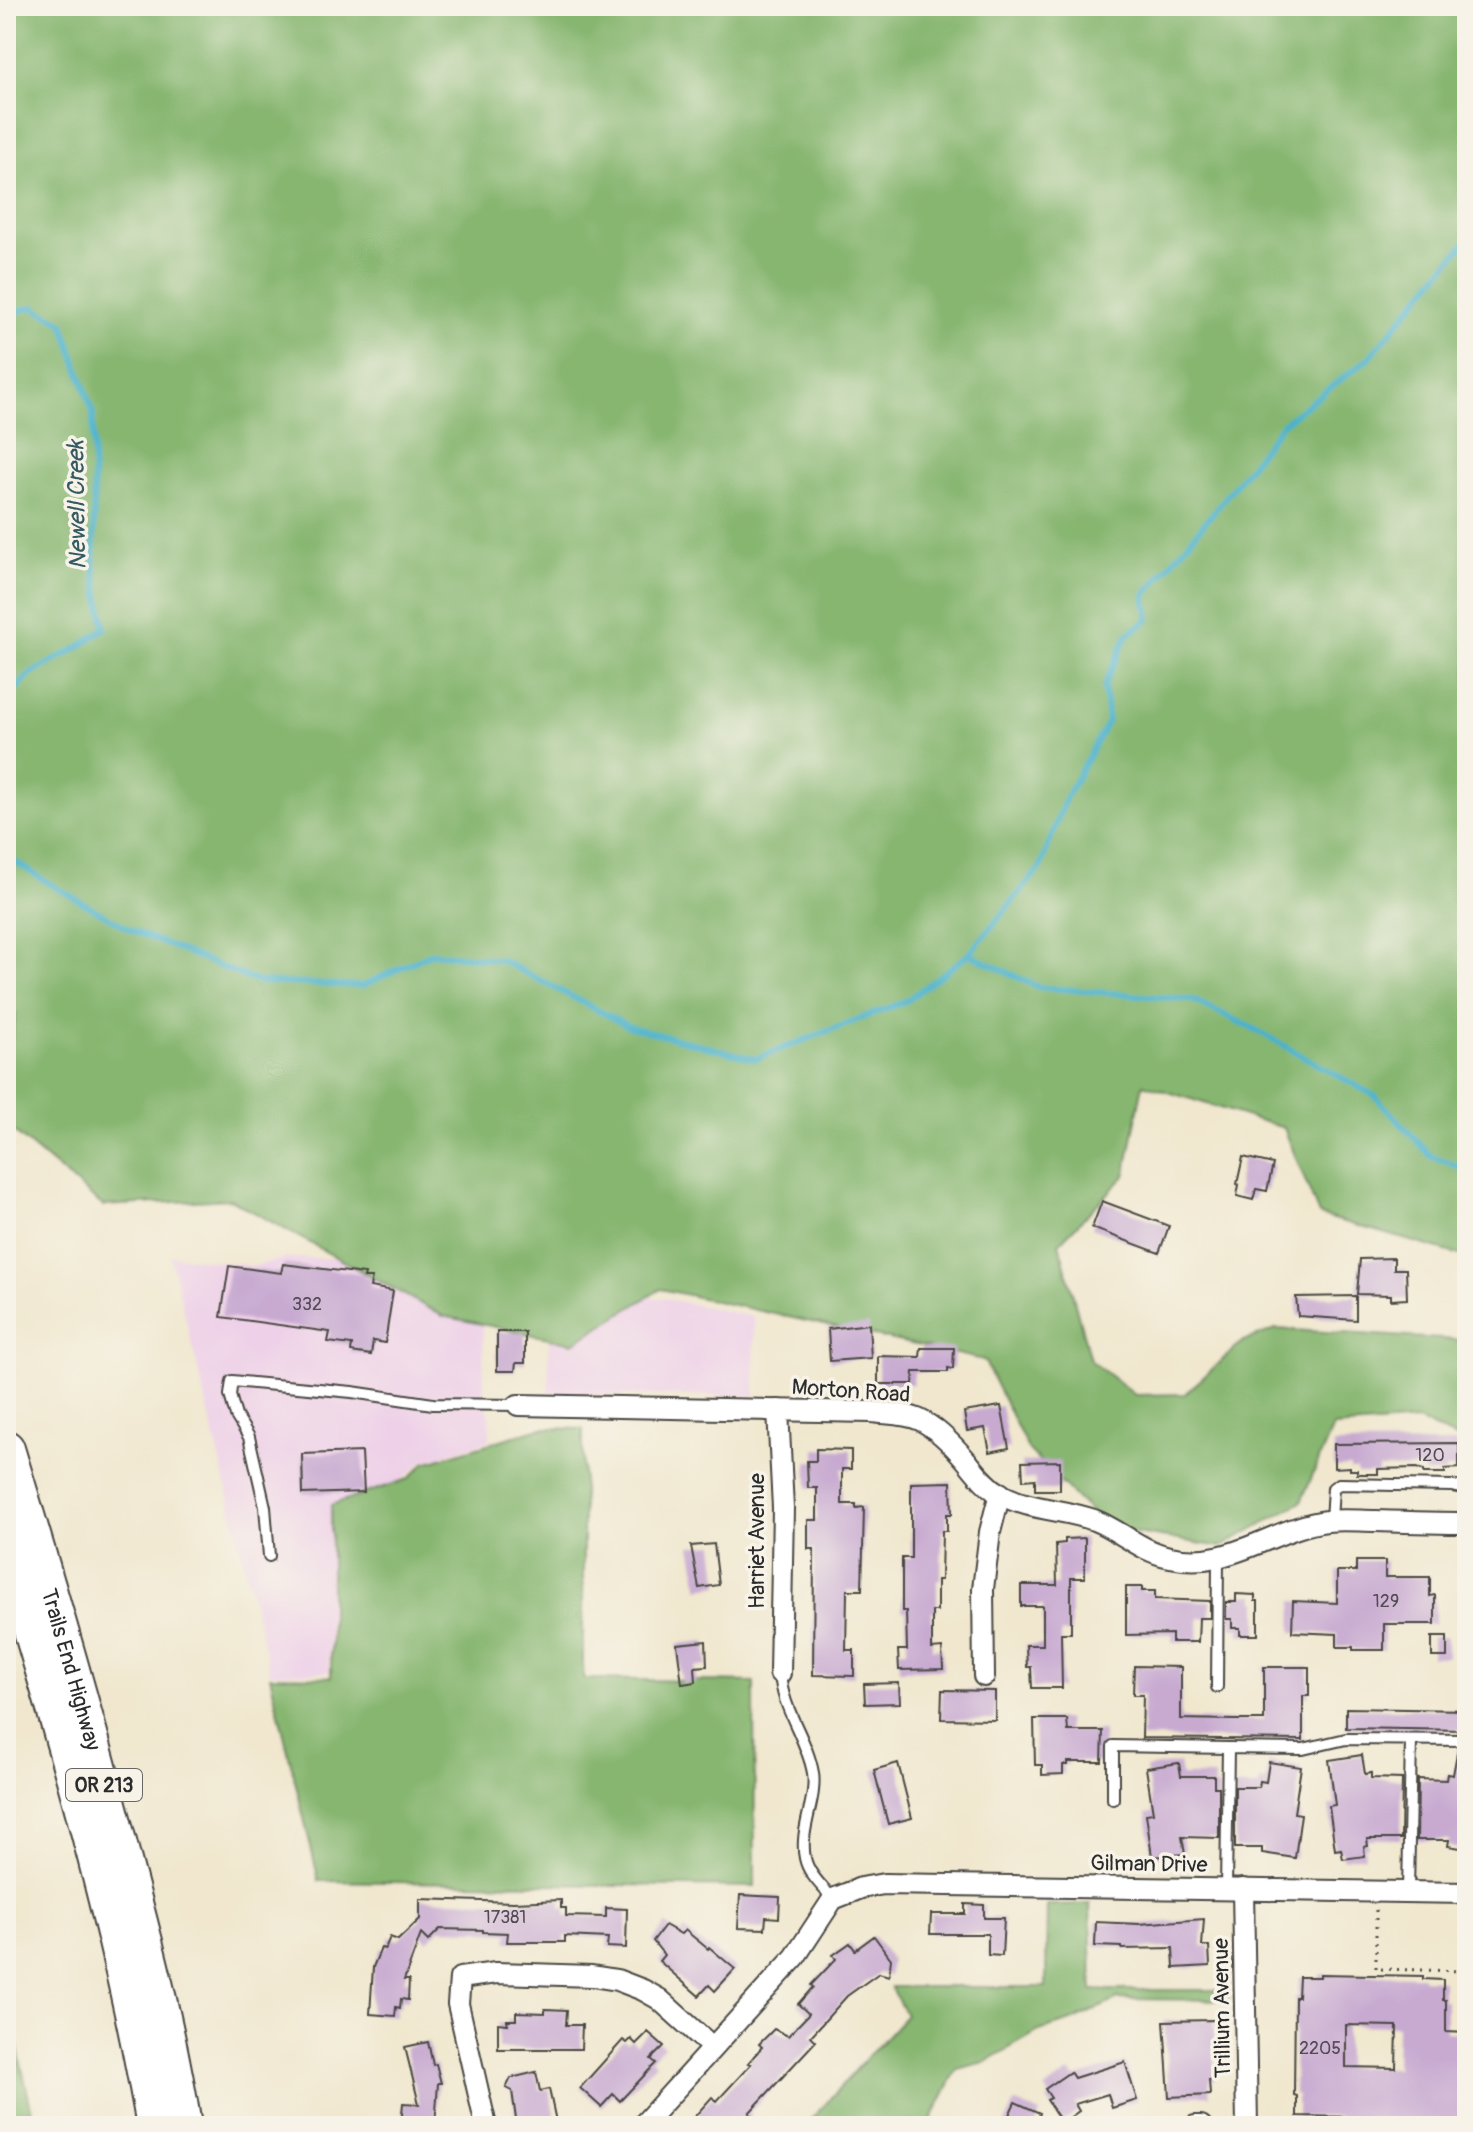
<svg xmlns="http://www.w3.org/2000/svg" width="1473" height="2132" viewBox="0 0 1473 2132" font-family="Pangolin,sans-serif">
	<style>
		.built { fill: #eed0e8 }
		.forest { fill: #86b670; stroke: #58704e; stroke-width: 2 }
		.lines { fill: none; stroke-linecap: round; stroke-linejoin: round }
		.stream { stroke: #4bb2ca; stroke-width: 6 }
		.building { fill: #c8aad1; fill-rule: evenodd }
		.lane-casing { stroke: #494743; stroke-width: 14 }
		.street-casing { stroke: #494743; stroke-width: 24 }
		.highway-casing { stroke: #494743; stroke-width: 40 }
		.path { stroke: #494743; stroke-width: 3; stroke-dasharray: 2 6; stroke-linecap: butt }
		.lane { stroke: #fff; stroke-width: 10 }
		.street { stroke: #fff; stroke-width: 20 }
		.highway { stroke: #fff; stroke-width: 36 }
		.labels { text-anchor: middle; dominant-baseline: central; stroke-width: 7; stroke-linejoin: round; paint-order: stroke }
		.number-label { font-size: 18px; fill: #524b54 }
		.shield { fill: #f7f3e8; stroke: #686764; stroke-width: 2 }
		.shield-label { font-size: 20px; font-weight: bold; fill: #2b2b2b }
		.street-label { font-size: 22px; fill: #2b2b2b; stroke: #f7f3e8 }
		.water-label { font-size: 24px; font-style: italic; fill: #365a63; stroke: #f7f3e8 }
	</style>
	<rect width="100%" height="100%" fill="#f7f3e8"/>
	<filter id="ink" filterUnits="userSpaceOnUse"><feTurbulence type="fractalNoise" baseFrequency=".0125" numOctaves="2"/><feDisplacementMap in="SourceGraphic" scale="16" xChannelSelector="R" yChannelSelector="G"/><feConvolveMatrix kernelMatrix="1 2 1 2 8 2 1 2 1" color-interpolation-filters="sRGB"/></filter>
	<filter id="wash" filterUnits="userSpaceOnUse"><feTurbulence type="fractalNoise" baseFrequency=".006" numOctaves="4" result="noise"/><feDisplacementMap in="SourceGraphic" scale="32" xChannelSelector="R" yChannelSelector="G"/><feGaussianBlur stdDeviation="1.8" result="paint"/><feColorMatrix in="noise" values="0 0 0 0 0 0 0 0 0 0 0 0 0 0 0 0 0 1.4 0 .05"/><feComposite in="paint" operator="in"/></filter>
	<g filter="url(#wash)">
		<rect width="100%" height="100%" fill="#f0e7ce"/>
		<!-- built -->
		<g class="built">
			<path d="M170 1255 254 1266 286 1258 482 1259 484 1392 489 1414 490 1440 424 1461 394 1486 330 1513 329 1672 270 1673 220 1459Z"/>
			<path d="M548 1297 664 1298 754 1317 755 1396 549 1394Z"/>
		</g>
		<!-- forest -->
		<g class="forest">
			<path d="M6 6H1467V1257L1319 1215 1284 1128 1143 1084 1125 1176 1059 1243 1090 1360 1135 1395 1185 1394 1243 1341 1276 1329 1458 1340 1467 1330V1443L1418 1421 1333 1427 1301 1502 1221 1547 1107 1528 1029 1451 984 1360 661 1289 573 1343 443 1316 230 1199 103 1206 6 1125V1070L16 1014 6 1008Z"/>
			<path d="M540 1428 583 1429V1679L754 1682 755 1887 319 1881 270 1676 331 1677V1505L408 1479 425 1463Z"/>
			<path d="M1090 1904 1092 1990H1228V2000L1118 1999 1071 2021 1039 2031 985 2062 957 2069 928 2126H805L906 2015 891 1987H1046L1047 1905Z"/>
			<path d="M6 1997 35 2126H6Z"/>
		</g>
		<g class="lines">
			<!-- stream -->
			<g class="stream">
				<path d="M6 314 33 307 63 323 93 413 94 566 105 628 79 647 30 674 6 700"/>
				<path d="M6 856 50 884 131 930 258 982 362 986 432 953 501 960 630 1027 755 1059 906 1001 969 954 1040 868 1066 797 1108 721 1104 686 1127 635 1149 619 1145 595 1226 497 1282 424 1368 359 1467 240"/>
				<path d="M969 954 1038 987 1193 1000 1256 1030 1375 1096 1432 1157 1467 1169"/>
			</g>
		</g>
		<g id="blocks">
			<!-- building -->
			<g class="building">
				<path d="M1243 1157 1273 1164 1267 1191 1256 1189 1253 1200 1237 1196 1239 1185 1237 1184Z"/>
				<path d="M1102 1201 1169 1226 1159 1253 1092 1228Z"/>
				<path d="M1394 1258V1269H1406L1407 1299 1391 1300V1295L1357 1294 1360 1259Z"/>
				<path d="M283 1264 365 1274 364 1278H372L370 1287 393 1291 385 1343 373 1341 371 1355 351 1352 352 1345 328 1342 330 1332 221 1317 229 1266 281 1273Z"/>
				<path d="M1356 1296V1320L1298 1316 1296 1297Z"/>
				<path d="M869 1324 871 1358 830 1361 828 1329Z"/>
				<path d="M497 1332H525V1363H516L515 1371H497Z"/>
				<path d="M921 1348H954L953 1369 948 1368V1372H914L913 1384H878V1356L920 1357Z"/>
				<path d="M1001 1406 1009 1448 990 1452 985 1428 967 1431 964 1412Z"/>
				<path d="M1459 1443V1468L1445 1469V1473H1424V1470L1416 1468 1378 1469V1474H1357V1470H1350V1467L1334 1468V1444Z"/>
				<path d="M816 1449 851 1450V1469H842V1504H856V1508L864 1507 862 1590H847L846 1650H854V1676L813 1675 814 1549H808V1520H817V1488H808L807 1461H816Z"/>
				<path d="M362 1452 364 1492 303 1494 302 1454Z"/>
				<path d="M1060 1461V1490H1035V1479L1023 1480 1022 1462Z"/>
				<path d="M951 1482 952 1514H947V1531H942L941 1580H937V1611H932V1649L942 1648 943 1669 899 1670 898 1650H907L906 1611H902V1558H911V1483Z"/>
				<path d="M1085 1538V1578H1071V1633H1061L1062 1688H1032L1031 1667H1027L1026 1645H1043V1606H1021V1585H1057L1056 1544 1065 1543V1539Z"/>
				<path d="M714 1544 719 1585 699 1588 691 1546Z"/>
				<path d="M1356 1561H1385V1577H1430V1596L1435 1595V1624H1384V1650H1353V1647H1337V1634L1292 1632 1293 1601 1337 1603V1571H1356Z"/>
				<path d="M1126 1587H1142V1591H1155V1599L1210 1601V1618H1199L1198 1642H1172V1634L1126 1635Z"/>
				<path d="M1236 1594 1255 1595V1601H1258V1635H1240V1628H1232V1619H1226V1602H1236Z"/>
				<rect x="1432" y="1637" width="15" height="20"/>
				<path d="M706 1641 707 1666 695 1667 696 1682 682 1684 677 1644Z"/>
				<path d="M1134 1666 1181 1667V1719L1235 1720H1264V1667H1309V1696H1303V1740L1142 1738 1143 1695H1133Z"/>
				<path d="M899 1683 900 1703 865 1704 864 1684Z"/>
				<path d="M942 1690 995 1691V1720L941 1719Z"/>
				<path d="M1346 1708 1467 1710V1730L1346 1728Z"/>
				<path d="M1034 1719H1067L1068 1731H1103L1102 1762H1068V1765H1063V1774L1042 1775V1765H1035Z"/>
				<path d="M1458 1748H1467V1849L1448 1846 1449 1840H1417L1418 1779 1446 1780 1447 1774 1453 1775Z"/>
				<path d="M1362 1755 1365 1774 1371 1773V1778L1402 1779 1401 1839H1367L1368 1846 1364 1847 1365 1856 1343 1859 1341 1849 1335 1850 1329 1806 1335 1805 1329 1760Z"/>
				<path d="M1269 1762 1301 1767 1294 1813 1301 1814 1295 1858 1262 1853V1848H1235V1787H1259L1260 1781 1266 1782Z"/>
				<path d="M898 1763 912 1818 888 1824 874 1770Z"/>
				<path d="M1179 1763 1181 1776H1214V1787H1219V1838L1182 1837 1185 1854 1152 1857 1146 1814 1153 1813 1146 1768Z"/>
				<path d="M740 1895 780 1897 779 1918 766 1917 765 1929 738 1928Z"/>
				<path d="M420 1899 513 1902 561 1900V1908H566V1916L606 1917V1908L627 1909 626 1948 607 1947 608 1938 565 1936V1942H507L508 1933 483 1932V1930L440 1929 428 1941 421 1934 404 1980H409L408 2000 401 1999 400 2008 396 2007 395 2016 370 2014 373 1967 381 1948 385 1949 390 1937 398 1940 420 1919Z"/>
				<path d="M965 1904 984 1905V1918H1004L1002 1956 988 1955V1934H930L931 1914H965Z"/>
				<path d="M1204 1919 1202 1946H1209L1210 1966 1174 1968 1173 1948 1122 1949V1947L1095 1946 1096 1922 1139 1924Z"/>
				<path d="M665 1925 681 1934 685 1930 708 1949 709 1947 735 1969 715 1991 709 1985 699 1996 659 1961 664 1955 653 1941Z"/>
				<path d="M874 1936 891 1959 889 1976 879 1973 847 1996 811 2036 816 2041 749 2113 752 2116 744 2126H686L712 2097 717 2101 751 2064 748 2063 762 2047 759 2044 774 2029 788 2036 809 2014 798 2004 813 1987 811 1985 836 1959 833 1955 850 1943 855 1950Z"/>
				<path d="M1320 1974 1423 1976V1979L1443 1980V2000H1446V2032L1467 2033V2126H1355V2117L1297 2116V2096L1294 2095 1295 1997H1298L1299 1977H1320ZM1346 2025 1397 2026 1396 2068 1346 2067Z"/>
				<path d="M545 2009 567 2010 566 2025H582L581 2049H498V2023L508 2024 507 2020H516V2012L545 2013Z"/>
				<path d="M1214 2020 1215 2080H1209L1210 2095 1169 2097 1164 2021Z"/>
				<path d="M648 2032 664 2046 651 2059 656 2063 620 2101 613 2094 601 2107 580 2088 623 2040 627 2043 631 2039 636 2044Z"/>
				<path d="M428 2042 433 2065 436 2064 441 2083H438L435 2126H401L403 2103 419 2104 405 2047Z"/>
				<path d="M1125 2062 1137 2100 1112 2108 1108 2094 1075 2104 1079 2111 1062 2123 1047 2100 1051 2098 1045 2089 1070 2072 1074 2078Z"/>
				<path d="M536 2072 540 2091 549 2089 557 2126H517L512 2091 506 2088 511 2078Z"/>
				<path d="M1015 2102 1040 2113 1036 2126H1004Z"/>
			</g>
		</g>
	</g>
	<g filter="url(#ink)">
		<use href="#blocks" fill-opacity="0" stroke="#494743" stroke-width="2"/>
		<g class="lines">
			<defs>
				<g id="lane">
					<path d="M1331 1520 1333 1488 1339 1484 1452 1486 1467 1489"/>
					<path d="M269 1556 265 1507 249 1437 236 1416 230 1395 232 1381 352 1392 433 1404 518 1405"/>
					<path d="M780 1673C782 1710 807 1738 813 1773 817 1801 799 1829 805 1858 808 1874 823 1887 833 1899"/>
					<path d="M1217 1687 1218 1558"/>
					<path d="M1113 1799V1746L1228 1748"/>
					<path d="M1226 1889 1228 1748 1303 1749 1346 1739 1467 1740"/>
					<path d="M1408 1891 1411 1740"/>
				</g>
				<g id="street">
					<path d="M518 1405 872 1412C887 1414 906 1413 920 1420 937 1428 954 1446 966 1460 976 1472 986 1486 1000 1494 1029 1510 1063 1509 1094 1520 1120 1530 1140 1551 1170 1557 1231 1570 1271 1528 1327 1521 1343 1519 1360 1521 1376 1521 1406 1522 1437 1523 1467 1523"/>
					<path d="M778 1410 783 1508 780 1673"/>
					<path d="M984 1676 983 1589 990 1532 1000 1493"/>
					<path d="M1243 1889 1247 2126"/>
					<path d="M486 2126 458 2004 460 1978 496 1973 592 1976 617 1980 643 1990 659 1999 712 2047"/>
					<path d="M642 2126 795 1957 833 1899 861 1888 884 1884 1467 1893"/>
					<path d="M1195 2126H1201"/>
				</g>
				<g id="highway">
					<path id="s1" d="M6 1449C48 1587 88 1725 124 1865 147 1951 169 2038 183 2126"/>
					<path d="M6 1544C64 1735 121 1928 155 2126"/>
				</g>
			</defs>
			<!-- lane casing -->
			<use href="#lane" class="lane-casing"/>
			<!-- street casing -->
			<use href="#street" class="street-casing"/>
			<!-- highway casing -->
			<use href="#highway" class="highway-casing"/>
			<!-- path -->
			<path class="path" d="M1376 1910V1969L1466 1971 1464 2033"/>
			<!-- lane -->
			<use href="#lane" class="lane"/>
			<!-- street -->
			<use href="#street" class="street"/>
			<!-- highway -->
			<use href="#highway" class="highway"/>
		</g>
	</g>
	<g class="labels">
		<!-- number labels -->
		<g class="number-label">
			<text x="307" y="1304">332</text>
			<text x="1430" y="1455">120</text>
			<text x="1386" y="1601">129</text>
			<text x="505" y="1917">17381</text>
			<text x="1320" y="2048">2205</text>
		</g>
		<!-- shield labels -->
		<rect class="shield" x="66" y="1769" width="76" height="32" rx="6"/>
		<g class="shield-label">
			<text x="104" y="1785">OR 213</text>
		</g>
		<!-- street labels -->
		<g class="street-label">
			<text transform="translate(851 1391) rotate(4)">Morton Road</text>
			<text transform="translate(757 1541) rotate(-90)">Harriet Avenue</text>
			<text stroke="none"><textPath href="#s1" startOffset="230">Trails End Highway</textPath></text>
			<text transform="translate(1149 1864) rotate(1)">Gilman Drive</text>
			<text transform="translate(1222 2008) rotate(-91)">Trillium Avenue</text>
		</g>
		<!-- water labels -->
		<g class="water-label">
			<text transform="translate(77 505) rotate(-91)">Newell Creek</text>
		</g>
	</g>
	<!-- margin -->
	<rect width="1473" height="2132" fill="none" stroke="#f7f3e8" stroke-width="32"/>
</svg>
